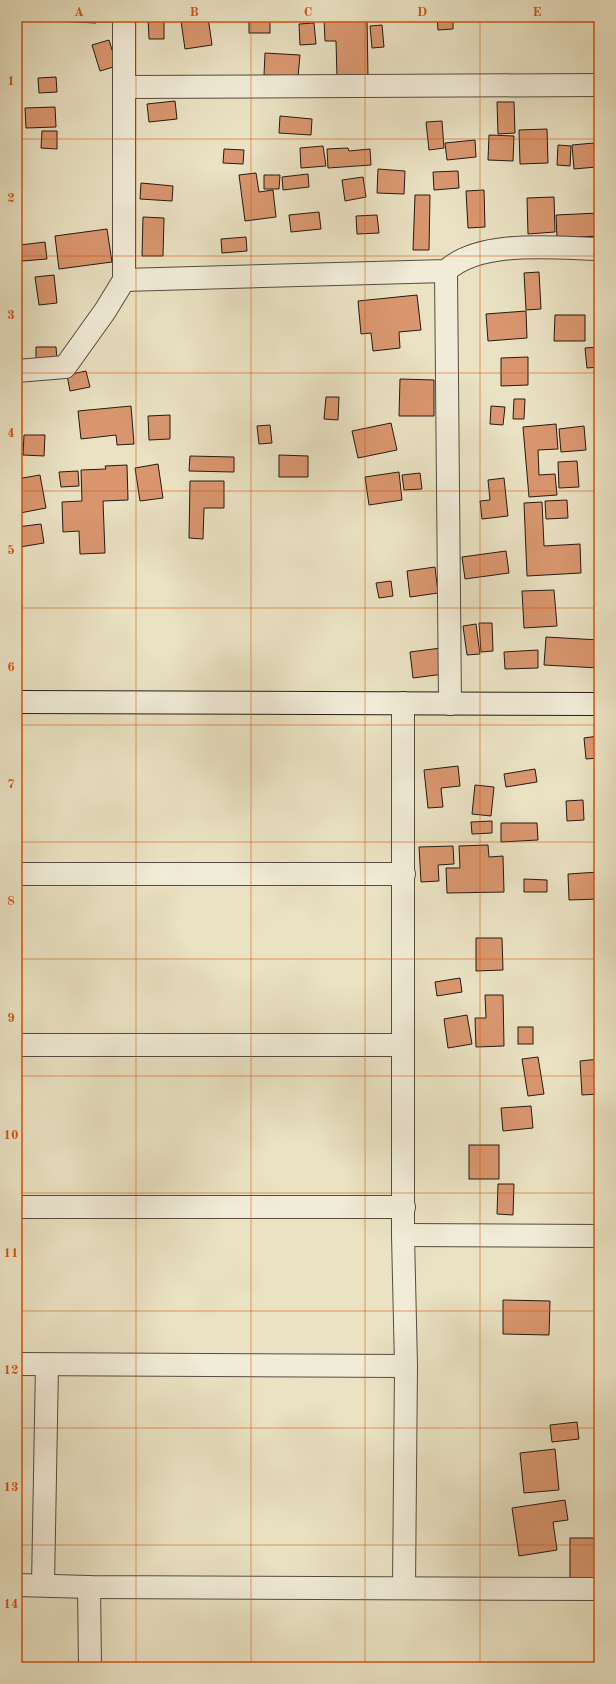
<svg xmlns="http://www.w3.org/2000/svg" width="616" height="1684" viewBox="0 0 616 1684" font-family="'Old Standard TT',serif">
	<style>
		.building { fill: #da976f; stroke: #241a13 }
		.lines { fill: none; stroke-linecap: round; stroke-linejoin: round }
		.street-casing { stroke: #564c3f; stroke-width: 24 }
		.secondary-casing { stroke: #241a13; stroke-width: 24 }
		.street { stroke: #f1ecd8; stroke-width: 22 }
		.secondary { stroke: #f1ecd8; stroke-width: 22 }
		.grid { fill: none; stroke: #d4530d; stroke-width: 1; stroke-opacity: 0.55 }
		.neatline { fill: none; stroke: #d4530d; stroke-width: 1.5 }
		.grid-label { font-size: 13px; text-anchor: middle; font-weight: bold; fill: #d4530d }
	</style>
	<rect width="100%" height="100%" fill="#eae2c3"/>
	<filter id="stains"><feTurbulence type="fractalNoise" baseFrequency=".005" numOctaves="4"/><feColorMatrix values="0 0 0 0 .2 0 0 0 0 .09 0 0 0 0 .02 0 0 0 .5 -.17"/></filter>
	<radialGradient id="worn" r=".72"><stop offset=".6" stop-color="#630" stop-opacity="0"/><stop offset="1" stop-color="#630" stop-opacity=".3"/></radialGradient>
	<!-- building -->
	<g class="building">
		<path d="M56 17H96V23L56 21Z"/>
		<path d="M99 17H114V22H98Z"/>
		<path d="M208 17 212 45 185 49 181 21Z"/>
		<rect x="249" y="17" width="21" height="16"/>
		<path d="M437 17H453V29L438 30Z"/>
		<path d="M148 18 164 19V39H149Z"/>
		<path d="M367 18 368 78H337L336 41H325L324 19Z"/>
		<path d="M314 23 316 44 300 45 299 24Z"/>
		<path d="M382 25 384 47 372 48 370 26Z"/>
		<path d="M109 40 117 66 100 71 92 45Z"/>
		<path d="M265 53 300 55 298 77 264 75Z"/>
		<path d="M56 77 57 92 39 93 38 78Z"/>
		<path d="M175 101 177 119 149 122 147 104Z"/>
		<path d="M497 102H514L515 133 498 134Z"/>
		<path d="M55 107 56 127 26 128 25 108Z"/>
		<path d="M280 116 312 119 311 135 279 133Z"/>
		<path d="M442 121 444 148 429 150 426 122Z"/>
		<path d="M547 129 548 163 520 164 519 130Z"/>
		<path d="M42 131H57V149L41 148Z"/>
		<path d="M489 135 514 136 513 161 488 160Z"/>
		<path d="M475 140 476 157 447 160 445 143Z"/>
		<path d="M594 143 596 167 574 169 572 145Z"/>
		<path d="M558 145 571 146 570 166 557 165Z"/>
		<path d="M323 146 326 166 301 168 300 148Z"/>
		<path d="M348 148 349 151 370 149 371 165 328 168 327 149Z"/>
		<path d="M224 149 244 150 243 164 223 163Z"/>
		<path d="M378 169 405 171 404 194 377 193Z"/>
		<path d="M458 171 459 188 434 190 433 172Z"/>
		<path d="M256 173 259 192 273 190 276 217 245 221 239 175Z"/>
		<path d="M308 174 309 187 283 190 282 177Z"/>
		<path d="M264 175H280L279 189H264Z"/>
		<path d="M363 177 366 197 345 201 342 180Z"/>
		<path d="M141 183 173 186 172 201 140 199Z"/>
		<path d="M484 190 485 227 468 228 466 191Z"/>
		<path d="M415 195H430L429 250H413Z"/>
		<path d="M554 197 555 232 528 234 527 198Z"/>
		<path d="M319 212 321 229 291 232 289 215Z"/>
		<path d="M599 213V236L557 238 556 215Z"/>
		<path d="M377 215 379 233 357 234 356 216Z"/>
		<path d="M143 217 164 218 163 256H142Z"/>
		<path d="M107 229 112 262 59 269 55 236Z"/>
		<path d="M246 237 247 251 222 253 221 239Z"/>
		<path d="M45 242 47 259 22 261 20 245Z"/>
		<path d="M539 272 541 309 526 310 524 273Z"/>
		<path d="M54 275 57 303 39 305 35 277Z"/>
		<path d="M417 295 421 330 399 332 400 348 373 351 371 333 361 334 358 301Z"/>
		<path d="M526 311 527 338 488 341 486 314Z"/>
		<path d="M555 315H585V341H554Z"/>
		<path d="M36 347H56L57 359H36Z"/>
		<path d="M599 347V367L587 368 585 348Z"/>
		<path d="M528 357V385L501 386V358Z"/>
		<path d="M86 371 90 387 70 391 67 375Z"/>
		<path d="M400 379 434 380V416H399Z"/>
		<path d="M326 397H339L338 420 324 419Z"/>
		<path d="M514 399H525L524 419H513Z"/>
		<path d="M131 406 134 444 117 445 116 435 81 439 78 411Z"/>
		<path d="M491 406 505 407 503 425 490 424Z"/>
		<path d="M170 415V439L149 440 148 416Z"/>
		<path d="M391 423 397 450 358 458 352 431Z"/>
		<path d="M556 424 558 449 538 450 539 475 555 474 557 495 529 497 523 427Z"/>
		<path d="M270 425 272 443 259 444 257 426Z"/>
		<path d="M584 426 586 450 561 452 559 429Z"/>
		<path d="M24 435H45L44 456 23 455Z"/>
		<path d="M279 455 308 456V477H279Z"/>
		<path d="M190 456 234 457V472L189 471Z"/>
		<path d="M577 461 579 487 559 488 558 462Z"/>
		<path d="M158 464 163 498 140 501 135 468Z"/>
		<path d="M127 465 128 500 103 501 105 553 80 554 79 531 63 532 62 502 82 501 81 470 106 469 105 466Z"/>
		<path d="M78 471 79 486 61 487 59 472Z"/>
		<path d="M399 472 402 500 369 505 365 477Z"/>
		<path d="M420 473 422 489 404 490 402 475Z"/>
		<path d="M40 475 46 508 20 513 17 495V479Z"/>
		<path d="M504 478 508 516 482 519 480 501 490 500 488 480Z"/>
		<path d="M190 481H224V508H204L203 539 189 538Z"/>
		<path d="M567 500 568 518 546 519 545 501Z"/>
		<path d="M542 502 544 546 580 544 581 573 527 576 524 503Z"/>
		<path d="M41 524 44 543 20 547 17 527Z"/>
		<path d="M506 551 509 573 465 579 462 557Z"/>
		<path d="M435 567 438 593 410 597 407 571Z"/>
		<path d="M391 581 393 596 379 598 376 583Z"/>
		<path d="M554 590 557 626 524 628 522 591Z"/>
		<path d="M479 623H492L493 651 481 652Z"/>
		<path d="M476 624 480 654 467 655 463 626Z"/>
		<path d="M546 637 599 640V668L544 665Z"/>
		<path d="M441 648 444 674 413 678 410 652Z"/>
		<path d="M538 650V668L505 669 504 652Z"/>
		<path d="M598 736 599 758 586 759 584 738Z"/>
		<path d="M458 766 460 786 441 788 443 807 428 808 424 770Z"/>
		<path d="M535 769 537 782 506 787 504 774Z"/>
		<path d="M475 785 494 787 491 816 472 814Z"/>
		<path d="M583 800 584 820 567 821 566 801Z"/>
		<path d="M492 821V833L472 834 471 822Z"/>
		<path d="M501 823H537L538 840 501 842Z"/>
		<path d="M488 845 489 857 503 856 504 892 447 893 446 868H460L459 846Z"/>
		<path d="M453 846 454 864 438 865 439 881 421 882 419 847Z"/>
		<path d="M599 872V899L569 900 568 874Z"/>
		<path d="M524 879 547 880V892H524Z"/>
		<path d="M476 938H502L503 970 476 971Z"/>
		<path d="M460 978 462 992 437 996 435 982Z"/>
		<path d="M485 995H503L504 1046 476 1047 475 1018H486Z"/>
		<path d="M467 1015 472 1044 448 1048 444 1019Z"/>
		<rect x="518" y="1027" width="15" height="17"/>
		<path d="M538 1057 544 1094 528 1096 522 1059Z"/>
		<path d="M599 1059V1094L582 1095 580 1061Z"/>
		<path d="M531 1106 533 1128 503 1131 501 1108Z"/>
		<rect x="469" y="1145" width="30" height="34"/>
		<path d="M498 1184H514L513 1215 497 1214Z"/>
		<path d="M503 1300 550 1301 549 1335 503 1334Z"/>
		<path d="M577 1422 579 1439 552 1442 550 1425Z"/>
		<path d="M555 1449 559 1490 524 1493 520 1453Z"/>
		<path d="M565 1500 568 1520 553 1522 557 1550 519 1556 512 1508Z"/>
		<rect x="570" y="1538" width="29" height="42"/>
	</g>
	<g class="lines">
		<defs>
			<g id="street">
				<path d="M124 87 599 85"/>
				<path d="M446 271 450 704"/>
				<path d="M124 280 446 271C480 239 554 248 599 249"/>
				<path d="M17 371 65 367 105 311 124 280V17"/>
				<path d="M403 703V1235L406 1366 404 1587"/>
				<path d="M17 874H404"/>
				<path d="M17 1045H403"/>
				<path d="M17 1207H404"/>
				<path d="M403 1235 599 1236"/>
				<path d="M17 1364 406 1366"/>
				<path d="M17 1585 89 1587 599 1589"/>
				<path d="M43 1585 47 1365"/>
				<path d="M89 1587 90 1667"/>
			</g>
			<path id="secondary" d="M17 702 599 704"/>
		</defs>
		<!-- street casing -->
		<use href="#street" class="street-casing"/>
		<!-- secondary casing -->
		<use href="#secondary" class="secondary-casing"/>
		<!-- street -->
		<use href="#street" class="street"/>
		<!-- secondary -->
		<use href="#secondary" class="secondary"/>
	</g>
	<!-- grid -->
	<path class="grid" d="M136 17V1667M251 17V1667M365 17V1667M480 17V1667M17 139H599M17 256H599M17 373H599M17 491H599M17 608H599M17 725H599M17 842H599M17 959H599M17 1076H599M17 1193H599M17 1311H599M17 1428H599M17 1545H599"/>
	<!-- margin -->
	<rect width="616" height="1684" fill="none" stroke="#eae2c3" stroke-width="44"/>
	<rect x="22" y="22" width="572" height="1640" class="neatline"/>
	<g class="grid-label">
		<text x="79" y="16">A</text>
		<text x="194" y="16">B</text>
		<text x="308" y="16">C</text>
		<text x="422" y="16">D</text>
		<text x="537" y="16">E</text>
		<text x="11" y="85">1</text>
		<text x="11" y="202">2</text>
		<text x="11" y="319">3</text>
		<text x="11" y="437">4</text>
		<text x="11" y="554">5</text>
		<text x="11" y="671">6</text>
		<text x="11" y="788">7</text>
		<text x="11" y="905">8</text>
		<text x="11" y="1022">9</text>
		<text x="11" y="1139">10</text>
		<text x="11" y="1257">11</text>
		<text x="11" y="1374">12</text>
		<text x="11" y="1491">13</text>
		<text x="11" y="1608">14</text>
	</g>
	<rect width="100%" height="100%" filter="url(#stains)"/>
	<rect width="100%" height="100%" fill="url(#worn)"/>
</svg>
